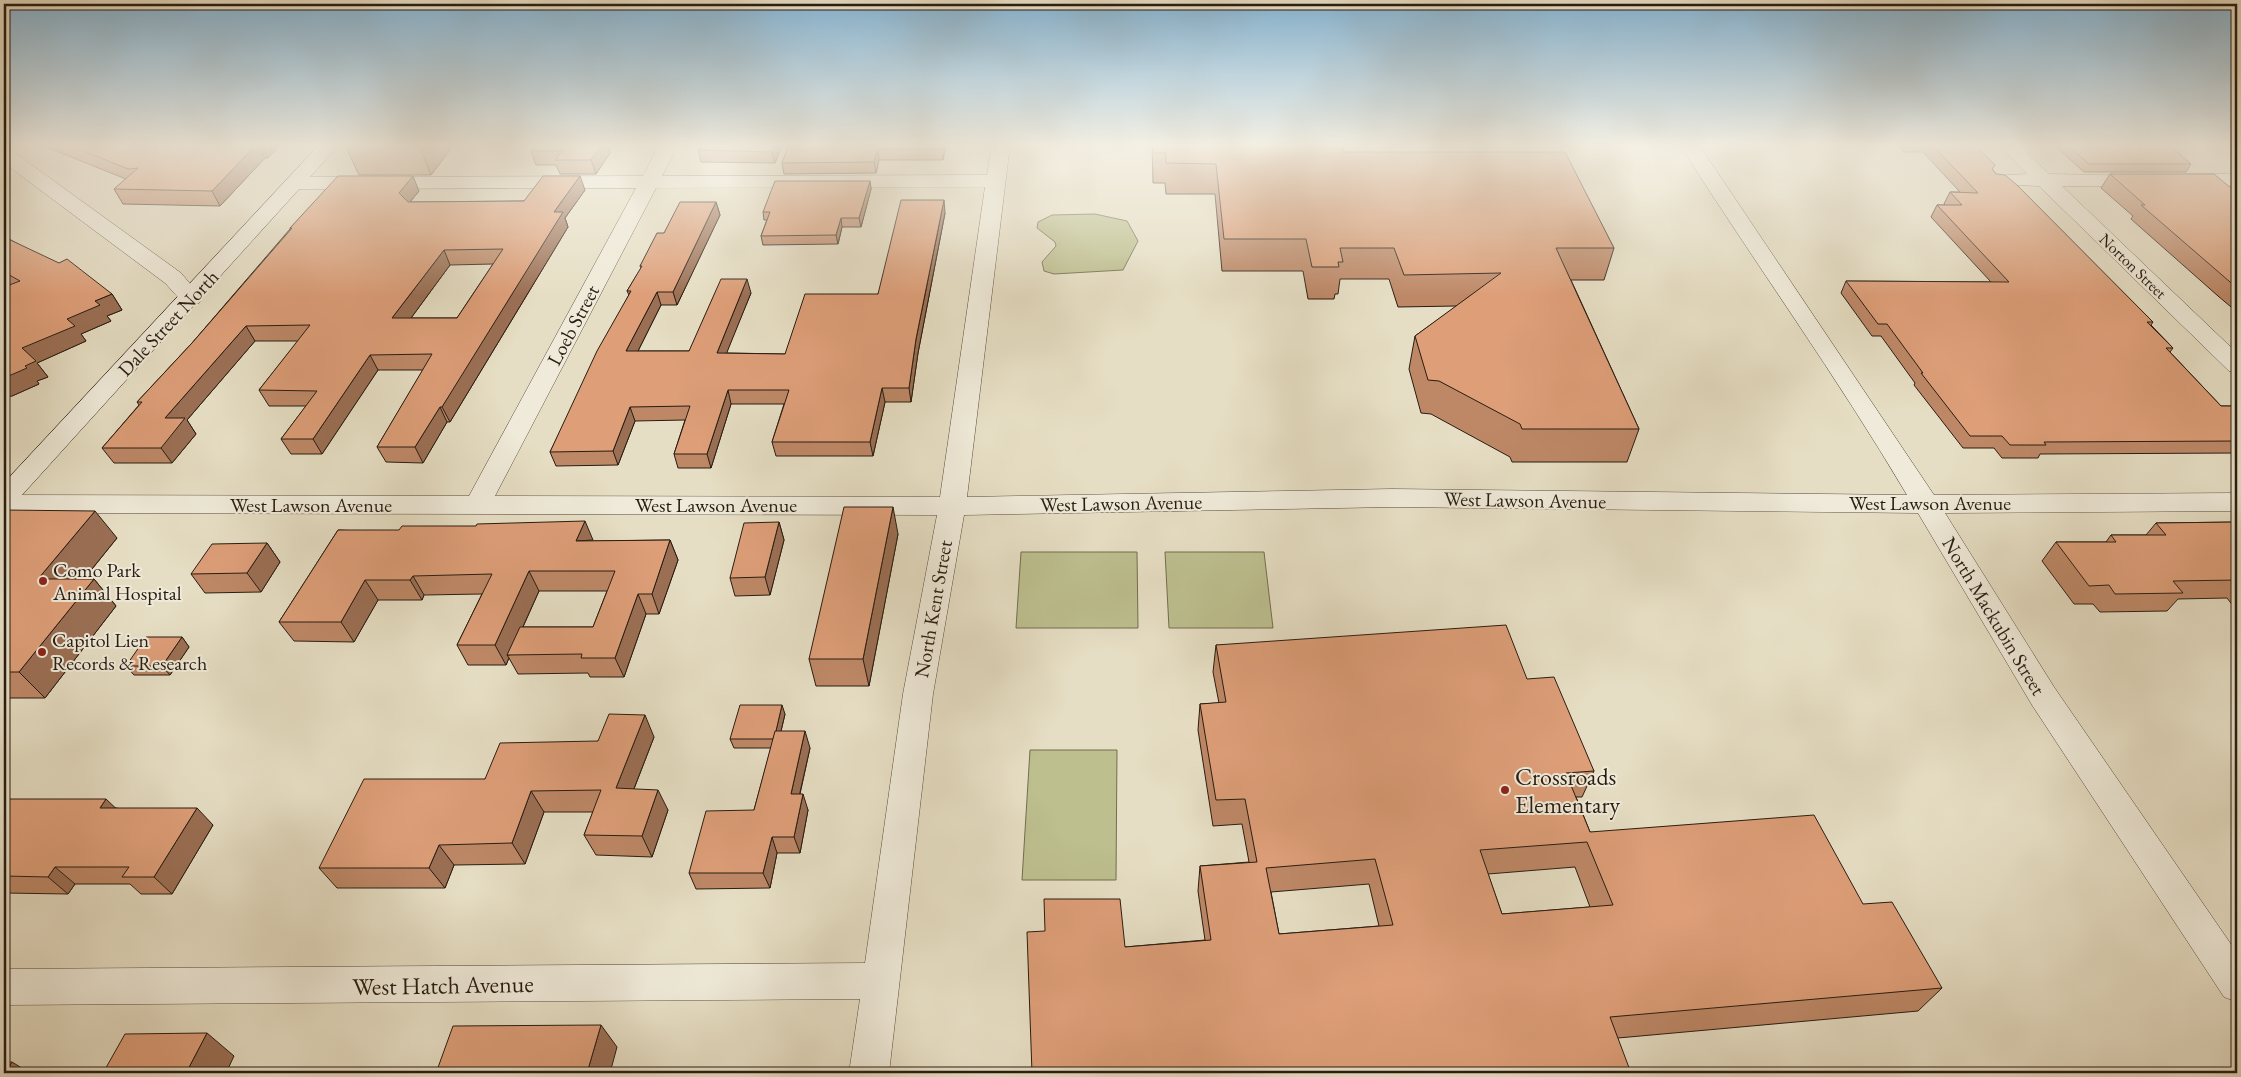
<svg xmlns="http://www.w3.org/2000/svg" width="2241" height="1077" viewBox="0 0 2241 1077" font-family="'EB Garamond',serif">
	<style>
		.green { fill: #bdbf8f; stroke: #726e50 }
		.lines { fill: none; stroke-linecap: round; stroke-linejoin: round }
		.street-casing { stroke: #584c3e; stroke-width: 1 }
		.secondary-casing { stroke: #281c12; stroke-width: 1 }
		.street { fill: #efead9; fill-rule: evenodd }
		.secondary { fill: #efead9; fill-rule: evenodd }
		.wall { fill: #be8867; stroke: #281c12; fill-rule: evenodd }
		.shaded-wall { fill: #9b6f54; stroke: #281c12 }
		.building { fill: #dd9e78; stroke: #281c12; fill-rule: evenodd }
		.poi-dot { fill: #8f2418; stroke: #efead9; stroke-width: 2 }
		.labels { text-anchor: middle; dominant-baseline: central; stroke-width: 4; stroke-linejoin: round; paint-order: stroke }
		.far-street-label { font-size: 16px; fill: #281c12; stroke: #efead9 }
		.street-label { font-size: 20px; fill: #281c12; stroke: #efead9 }
		.poi-label { font-size: 20px; fill: #281c12; stroke: #efead9; text-anchor: start }
		.near-poi-label { font-size: 24px; fill: #281c12; stroke: #efead9; text-anchor: start }
		.near-street-label { font-size: 24px; fill: #281c12; stroke: #efead9 }
	</style>
	<rect width="100%" height="100%" fill="#e6dec4"/>
	<filter id="stains"><feTurbulence type="fractalNoise" baseFrequency=".004" numOctaves="4"/><feColorMatrix values="0 0 0 0 .2 0 0 0 0 .09 0 0 0 0 .02 0 0 0 .5 -.17"/></filter>
	<radialGradient id="worn" r=".72"><stop offset=".6" stop-color="#630" stop-opacity="0"/><stop offset="1" stop-color="#630" stop-opacity=".3"/></radialGradient>
	<!-- green -->
	<g class="green">
		<path d="M1095 214 1127 221 1138 241 1123 270 1054 274 1044 271 1042 262 1056 246 1055 242 1037 228 1038 222 1052 215Z"/>
		<path d="M1021 552H1137L1138 628H1016Z"/>
		<path d="M1165 552H1264L1273 628H1169Z"/>
		<path d="M1030 750H1117L1116 880H1022Z"/>
	</g>
	<g class="lines">
		<defs>
			<g id="street">
				<path d="M659 145H678L662 176 987 175 992 145H1010L967 497 1392 489 1907 495C1836 375 1754 262 1680 145H1699L1934 495 2237 493V511L1945 513 2054 687 2237 953V1002L2224 997 2032 705 1918 513 1392 507 964 515 933 694 889 1073H849L860 999 4 1005V969L865 963 903 694 937 515 4 513V495L469 496 636 188 298 189 291 187 288 183 291 179 298 177 643 176ZM985 187 940 497 495 496 656 188Z"/>
				<path d="M1999 145H2019L2049 174 2150 176 2153 180 2150 184 2143 186H2062L2237 353V373L2229 371 2039 186 1991 184 1988 180 1991 176 2027 174Z"/>
				<path d="M4 148 11 150 181 273 202 298 199 303C182 307 176 294 165 283L4 163Z"/>
				<path d="M2184 174H2237V186L2177 184 2174 180 2177 176Z"/>
			</g>
			<path id="secondary" d="M319 145H339L13 505 4 508V483Z"/>
		</defs>
		<!-- street casing -->
		<use href="#street" class="street-casing"/>
		<!-- secondary casing -->
		<use href="#secondary" class="secondary-casing"/>
		<!-- street -->
		<use href="#street" class="street"/>
		<!-- secondary -->
		<use href="#secondary" class="secondary"/>
	</g>
	<!-- wall -->
	<g class="wall">
		<path d="M45 145H281L268 158H265L220 206 123 204 114 189 126 179 46 147Z"/>
		<path d="M345 145H454L431 175H359Z"/>
		<path d="M535 145H608L610 153 596 174H560L556 165H536L531 151Z"/>
		<path d="M782 145 775 163 701 162 698 150Z"/>
		<path d="M789 145H946L943 160H879L876 173 784 174 782 163Z"/>
		<path d="M1152 145H1342L1343 152 1614 248 1604 280H1571L1639 429 1627 462H1512L1510 457 1431 414 1421 413 1409 369 1415 336 1457 306 1398 307 1389 279H1340L1338 294H1335L1334 299H1308L1303 271H1222L1215 194H1166L1165 183H1153Z"/>
		<path d="M1898 145H1975L1996 174 2153 322 2151 325 2173 348 2170 352 2221 406H2237V453L2040 454 2038 458H2002L1994 448H1963L1914 385 1915 383 1881 336H1872L1841 293 1846 281 1991 282 1931 217 1937 205H1945L1944 204 1950 192H1960L1923 152H1904Z"/>
		<path d="M2057 145H2169L2191 164 2186 172H2084L2056 147Z"/>
		<path d="M2110 174 2237 193V312L2218 296 2131 219 2133 216 2101 188Z"/>
		<path d="M870 181 871 189 861 227H842L838 244 763 245 761 236 767 220H764L763 212Z"/>
		<path d="M585 190 565 218 568 227 450 422H447L423 463 386 462 377 447 423 370H378L322 454H291L281 439 306 406H269L259 390 298 341H255L187 420 196 434 172 463H114L102 448 139 405 137 402 192 343 290 229V228L419 191 410 202 524 201ZM493 264 457 318H411L450 265Z"/>
		<path d="M716 202 720 215 677 305H661L638 351H689L751 293 726 353 785 354 878 294 945 213 918 353 911 402H885L873 456H776L772 442 784 404H731L711 468H678L674 454 685 420 635 421 618 465 556 466 550 452 629 295 627 291 641 268 640 266 664 233Z"/>
		<path d="M4 232 9 239 112 294 122 310 107 316 111 321 81 334 86 341 37 363 48 377 37 381 39 384 12 396 10 285 4 281Z"/>
		<path d="M4 510 117 538 84 579H94L116 606 45 698H4Z"/>
		<path d="M779 522 784 540 770 595 735 596 730 578Z"/>
		<path d="M2237 522V611L2227 598 2178 599 2167 611 2100 612 2093 604H2074L2042 561 2056 542H2106L2111 535H2146L2156 523Z"/>
		<path d="M338 530 593 541 670 540 678 560 659 614H646L624 677H590L588 673 518 674 509 658 506 665H468L457 645 482 594 424 595 422 600H378L354 642 294 641 279 622ZM539 591H607L593 627H523Z"/>
		<path d="M898 534 869 686H816L809 659Z"/>
		<path d="M267 543 280 562 261 592 205 593 191 574Z"/>
		<path d="M182 637 189 647 170 675H134L126 666Z"/>
		<path d="M1216 645 1527 679 1594 771 1582 797H1576L1590 832 1863 904 1942 988 1918 1011 1618 1038 1125 947 1205 940 1198 891 1200 866 1249 862 1242 824 1213 826 1198 730 1200 704 1219 703 1213 672ZM1575 867 1590 907 1502 914 1488 874ZM1369 884 1379 926 1279 934 1271 892Z"/>
		<path d="M785 714 781 731 810 748 800 794 808 810 800 853H777L770 888 696 889 689 873 754 810 771 748H734L730 739Z"/>
		<path d="M654 737 634 789 668 810 652 857 596 855 584 835 593 812H544L525 864 454 865 445 888H337L319 868 485 779 598 741Z"/>
		<path d="M4 799 116 808 213 825 172 894H141L130 884H75L68 894 4 893Z"/>
	</g>
	<!-- shaded-wall -->
	<g class="shaded-wall">
		<path d="M256 145H258L265 158 220 206 212 191Z"/>
		<path d="M261 145H281L268 158Z"/>
		<path d="M419 145H454L431 175Z"/>
		<path d="M598 145H608L610 153 596 174 591 160Z"/>
		<path d="M775 145H782L775 163 772 152Z"/>
		<path d="M942 145H946L943 160 942 149Z"/>
		<path d="M878 149 879 160 876 173 874 162Z"/>
		<path d="M413 176 419 191 406 207 399 193Z"/>
		<path d="M580 176 585 190 565 218 568 227 450 422 442 407 554 212Z"/>
		<path d="M870 181 871 189 861 227 859 218Z"/>
		<path d="M944 200 945 213 918 353 911 402 909 388 916 339Z"/>
		<path d="M716 202 720 215 677 305 673 292Z"/>
		<path d="M841 218 842 227 838 244 836 235Z"/>
		<path d="M4 232 11 241 4 244Z"/>
		<path d="M444 250 450 265 400 333 392 318Z"/>
		<path d="M747 279 751 293 721 367 717 353Z"/>
		<path d="M657 292 661 305 631 365 626 351Z"/>
		<path d="M112 294 122 310 107 316 111 321 81 334 86 341 37 363 48 377 37 381 39 384 12 396 4 398V378L25 366 22 348 95 301Z"/>
		<path d="M246 326 255 341 187 420 196 434 172 463 161 448 165 418Z"/>
		<path d="M370 355 378 370 322 454 313 439Z"/>
		<path d="M882 388 885 402 873 456 870 442Z"/>
		<path d="M728 390 731 404 711 468 707 454Z"/>
		<path d="M440 407 447 422 423 463 415 447Z"/>
		<path d="M630 407 635 421 618 465 613 451Z"/>
		<path d="M893 507 898 534 869 686 863 659Z"/>
		<path d="M95 511 117 538 62 606 38 579Z"/>
		<path d="M585 521 593 540 576 541Z"/>
		<path d="M779 522 784 540 770 595 765 577Z"/>
		<path d="M670 540 678 560 659 614 652 594Z"/>
		<path d="M267 543 280 562 261 592 247 573Z"/>
		<path d="M529 571 539 591 510 655H507L509 658 506 665 495 645Z"/>
		<path d="M413 576 424 595 422 600 410 580Z"/>
		<path d="M94 579 116 606 45 698 19 672Z"/>
		<path d="M365 580 378 600 354 642 341 622Z"/>
		<path d="M638 594 646 614 624 677 615 658Z"/>
		<path d="M182 637 189 647 170 675 162 666Z"/>
		<path d="M782 705 785 714 777 748 774 739Z"/>
		<path d="M645 715 654 737 626 809 616 788Z"/>
		<path d="M805 731 810 748 796 810 791 794Z"/>
		<path d="M658 790 668 810 652 857 642 836Z"/>
		<path d="M531 791 544 812 525 864 512 843Z"/>
		<path d="M803 794 808 810 800 853 794 837Z"/>
		<path d="M106 799 124 816 100 808Z"/>
		<path d="M197 808 213 825 172 894 154 877Z"/>
		<path d="M772 837 777 853 770 888 763 873Z"/>
		<path d="M439 845 454 865 445 888 429 868Z"/>
		<path d="M55 867 75 884 68 894 48 877Z"/>
		<path d="M601 1025 617 1047 610 1073H587Z"/>
		<path d="M207 1033 234 1056 226 1073H186Z"/>
		<path d="M12 1062 30 1073H5Z"/>
	</g>
	<!-- building -->
	<g class="building">
		<path d="M69 145H256L212 191 114 189 138 168 128 169Z"/>
		<path d="M535 145H602L591 160H555L562 151H531Z"/>
		<path d="M701 145H775L772 152 698 150Z"/>
		<path d="M789 145H942V149H878L874 162 782 163Z"/>
		<path d="M1153 145H1342L1343 152H1565L1614 248H1556L1639 429H1522L1520 424 1439 381 1428 380 1415 336 1501 273 1404 275 1394 248H1340L1343 262H1338L1339 267H1312L1306 239H1224L1216 164 1166 163V153H1153Z"/>
		<path d="M1932 145H1975L1995 165 1992 169 1996 174 2005 175 2017 185 2153 322H2147L2173 348H2166L2221 406H2237V441L2044 442 2046 445H2010L2002 436H1970L1921 373H1923L1887 324H1878L1846 281 2009 282 1937 205H1962L1950 192 1978 193Z"/>
		<path d="M2068 145H2169L2191 164H2089Z"/>
		<path d="M2110 174H2214L2237 193V288L2141 205H2145Z"/>
		<path d="M338 176H413L399 193 408 202 524 201 543 176H580L554 212H563L442 407H440L415 447H377L432 354 370 355 313 439H281L317 391 259 390 310 325 246 326 165 418H185L161 448H102L142 402H137L192 343 292 228H290ZM503 249 457 318H392L444 250Z"/>
		<path d="M775 181H870L859 218H841L836 235 761 236 770 212H763Z"/>
		<path d="M901 200H944L916 339 909 388H882L870 442H772L789 390H728L707 454H674L690 406 630 407 613 451 550 452 597 351 631 291H627L642 266H640L657 233H664L680 202H716L673 292H657L626 351H689L721 279H747L717 353 785 354 805 294H878Z"/>
		<path d="M4 237 59 263 67 259 112 294 95 301 100 305 67 319 75 326 22 348 36 361 25 366 27 368 4 378V287L20 281 4 272Z"/>
		<path d="M844 507H893L863 659H809Z"/>
		<path d="M4 510 95 511 38 579H94L19 672H4Z"/>
		<path d="M585 521 576 541 670 540 652 594H638L615 658H581L582 654 507 655 520 627H593L615 571H529L495 645H457L492 574 413 576 410 580H365L341 622H279L338 530H399L402 526H476L477 524Z"/>
		<path d="M779 522 765 577 730 578 744 523Z"/>
		<path d="M2237 522V580L2173 581 2183 593 2115 594 2109 585 2089 586 2056 542H2116L2111 535H2166L2156 523Z"/>
		<path d="M267 543 247 573 191 574 212 544Z"/>
		<path d="M1506 625 1527 679 1554 677 1594 771 1566 773 1590 832 1814 815 1863 904 1892 902 1942 988 1610 1017 1631 1073H1032L1027 932 1045 931 1044 899H1120L1125 947 1211 940 1200 866 1257 862 1245 799 1216 800 1200 704 1226 702 1216 645ZM1587 842 1613 905 1502 914 1480 850ZM1375 859 1393 925 1279 934 1266 868Z"/>
		<path d="M146 637H182L162 666H126Z"/>
		<path d="M740 705H782L776 731 773 739H730Z"/>
		<path d="M609 714 645 715 616 788 658 790 642 836 584 835 601 790 531 791 512 843 439 845 429 868H319L364 779H485L500 743 598 741Z"/>
		<path d="M775 731H805L791 794H803L794 837H772L763 873H689L706 811 754 810Z"/>
		<path d="M4 799H106L100 808H197L154 877H122L129 867H55L48 877 4 876Z"/>
		<path d="M601 1025 587 1073H436L453 1026Z"/>
		<path d="M207 1033 186 1073H103L125 1034Z"/>
		<path d="M4 1062H12L5 1073H4Z"/>
	</g>
	<!-- sky -->
	<linearGradient id="sky" x2="0" y2="1"><stop stop-color="#88b7d6"/><stop offset="0.49" stop-color="#f4f0e4"/><stop offset="1" stop-color="#f4f0e4" stop-opacity="0"/></linearGradient>
	<rect width="2241" height="296" fill="url(#sky)"/>
	<!-- markers -->
	<g class="poi-dot">
		<circle cx="43" cy="581" r="5"/>
		<circle cx="42" cy="652" r="5"/>
		<circle cx="1505" cy="790" r="5"/>
	</g>
	<g class="labels">
		<!-- far-street labels -->
		<g class="far-street-label">
			<text transform="translate(2133 266) rotate(44)">Norton Street</text>
		</g>
		<!-- street labels -->
		<g class="street-label">
			<text transform="translate(168 323) rotate(-47)">Dale Street North</text>
			<text transform="translate(573 325) rotate(-62)">Loeb Street</text>
			<text transform="translate(1525 500) rotate(1)">West Lawson Avenue</text>
			<text transform="translate(1121 503) rotate(-1)">West Lawson Avenue</text>
			<text x="1930" y="503">West Lawson Avenue</text>
			<text x="311" y="505">West Lawson Avenue</text>
			<text x="716" y="505">West Lawson Avenue</text>
			<text transform="translate(933 609) rotate(-80)">North Kent Street</text>
			<text transform="translate(1994 616) rotate(59)">North Mackubin Street</text>
		</g>
		<!-- poi labels -->
		<g class="poi-label">
			<text x="53" y="570">Como Park<tspan x="53" dy="23">Animal Hospital</tspan></text>
			<text x="52" y="640">Capitol Lien<tspan x="52" dy="23">Records &amp; Research</tspan></text>
		</g>
		<!-- near-poi labels -->
		<g class="near-poi-label">
			<text x="1515" y="776">Crossroads<tspan x="1515" dy="28">Elementary</tspan></text>
		</g>
		<!-- near-street labels -->
		<g class="near-street-label">
			<text transform="translate(443 985) rotate(-1)">West Hatch Avenue</text>
		</g>
	</g>
	<!-- margin -->
	<rect width="2241" height="1077" fill="none" stroke="#e6dec4" stroke-width="20"/>
	<rect x="5" y="5" width="2231" height="1067" fill="none" stroke="#281c12" stroke-width="2.5"/>
	<rect x="10" y="10" width="2221" height="1057" fill="none" stroke="#281c12"/>
	<rect width="100%" height="100%" filter="url(#stains)"/>
	<rect width="100%" height="100%" fill="url(#worn)"/>
</svg>
